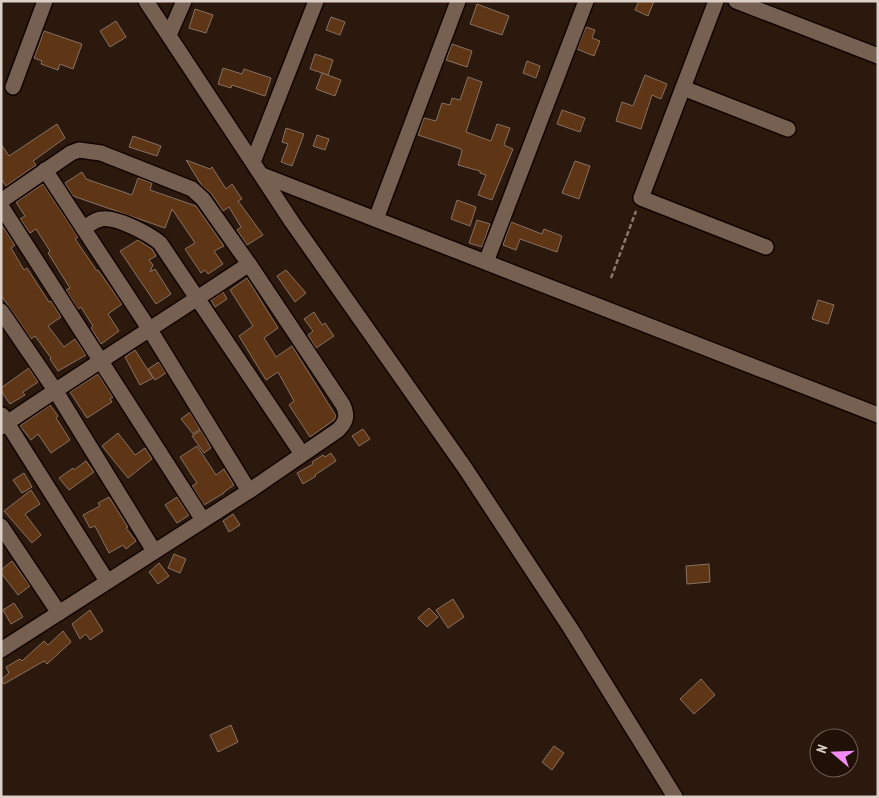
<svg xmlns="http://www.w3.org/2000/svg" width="879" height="798" viewBox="0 0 879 798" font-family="'PT Sans Narrow',sans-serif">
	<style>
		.building { fill: #5e3515; stroke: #877163 }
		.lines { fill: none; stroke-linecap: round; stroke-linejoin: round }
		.street-casing { stroke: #120400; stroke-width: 18 }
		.path { stroke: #87796f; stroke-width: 2.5; stroke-dasharray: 5 2.5; stroke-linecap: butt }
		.street { stroke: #756052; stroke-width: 15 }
	</style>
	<rect width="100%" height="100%" fill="#2b190d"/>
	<!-- building -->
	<g class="building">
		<path d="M639 1H654L648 16 635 10Z"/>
		<path d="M477 4 509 16 502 35 470 24Z"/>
		<path d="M195 9 213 15 206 33 189 28Z"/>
		<path d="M331 17 345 22 340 35 326 30Z"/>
		<path d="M116 21 126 37 110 47 100 31Z"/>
		<path d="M586 27 595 30 592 38 600 41 594 56 577 49Z"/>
		<path d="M44 31 82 44 73 69 60 64 58 70 41 64 42 61 34 58Z"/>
		<path d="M452 44 472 51 467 67 446 60Z"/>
		<path d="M315 54 333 60 328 75 310 69Z"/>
		<path d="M527 61 540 66 536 78 523 73Z"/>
		<path d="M223 68 242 74 244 69 271 78 265 96 232 85 231 88 218 84Z"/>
		<path d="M322 73 341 80 335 96 316 89Z"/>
		<path d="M645 75 667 84 661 99 652 95 641 129 616 121 622 102 633 106Z"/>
		<path d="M468 77 482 82 466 132 491 141 497 124 510 128 504 145 513 149 492 200 478 195 486 175 480 173V171L458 165 462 151 461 149 418 135 424 118 436 121 442 103 450 105 452 98 460 100Z"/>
		<path d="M562 110 585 118 580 132 557 124Z"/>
		<path d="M57 124 65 138 33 161 36 165 6 186 1 179V144L9 156Z"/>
		<path d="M286 128 304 134 292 166 281 162 288 144 282 142Z"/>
		<path d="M317 135 329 139 325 150 313 146Z"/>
		<path d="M133 136 161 146 157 156 129 147Z"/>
		<path d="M186 160 210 169 212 167 226 189 232 184 242 199 238 201 263 235 247 245 237 230 241 227 229 207 223 211 211 193 202 186Z"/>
		<path d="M575 161 590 166 579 199 562 193Z"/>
		<path d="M82 172 86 179 132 195 138 178 152 183 150 190 196 206 224 246 214 251 223 264 208 274 205 270 201 273 185 249 195 243 172 209 165 228 73 196 65 183Z"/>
		<path d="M43 184 78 237 75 239 97 271 98 270 122 304 108 314 119 331 101 344 91 328 93 326 81 307 78 309 66 290 70 288 48 253 50 251 36 229 30 233 20 219 25 216 16 202Z"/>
		<path d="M457 200 476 207 470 226 451 219Z"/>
		<path d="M477 220 490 224 482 247 469 243Z"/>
		<path d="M511 222 542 234 544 229 562 236 557 252 520 239 516 250 503 245Z"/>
		<path d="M1 224 15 245 11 248 24 270 27 268 49 302 51 301 61 317 48 326 64 347 75 339 86 355 58 371 50 359 51 358 35 336 31 339 1 295Z"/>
		<path d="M138 240 152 249 156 256 149 260 153 265 150 272 155 269 171 294 156 304 120 251Z"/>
		<path d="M286 270 306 293 295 302 277 276Z"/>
		<path d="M247 278 278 328 264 338 276 357 292 346 336 416 334 420 310 437 289 405 294 401 278 372 266 380 239 336 253 326 230 290Z"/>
		<path d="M223 292 227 299 215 307 211 300Z"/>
		<path d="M818 300 834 305 828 324 812 319Z"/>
		<path d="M314 312 322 325 325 323 334 336 316 348 308 335 313 331 304 319Z"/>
		<path d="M135 350 153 378 140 385 125 357Z"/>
		<path d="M159 362 166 373 155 380 148 369Z"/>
		<path d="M29 368 38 382 23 392 25 395 10 404 1 391V388Z"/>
		<path d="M98 374 113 397 110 399 112 402 87 418 70 392Z"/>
		<path d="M50 405 58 416 56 418 70 440 51 453 38 434 31 440 20 426Z"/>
		<path d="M190 412 200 429 193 434 181 419Z"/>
		<path d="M363 429 370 439 359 446 352 436Z"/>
		<path d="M201 430 211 448 204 453 192 436Z"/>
		<path d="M118 433 135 455 145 448 152 459 128 478 102 446Z"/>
		<path d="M197 446 216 475 224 469 234 485 224 492V493L204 505 192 486 197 483 180 457Z"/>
		<path d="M331 453 336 461 315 475 316 476 303 484 297 473 313 464 312 462 323 455 325 457Z"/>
		<path d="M86 461 94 472 69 490 59 478 73 468 74 470Z"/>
		<path d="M24 473 32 487 22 493 13 480Z"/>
		<path d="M31 490 40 504 25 514 41 535 32 543 4 511Z"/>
		<path d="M109 497 128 527 126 528 136 541 126 549 123 545 109 553 95 526 90 528 83 515 100 506 98 503Z"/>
		<path d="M177 497 189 515 177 523 165 505Z"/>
		<path d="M233 514 240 525 229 532 223 521Z"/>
		<path d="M174 554 186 559 180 573 168 568Z"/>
		<path d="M12 561 30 586 18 595 1 573V570Z"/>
		<path d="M159 563 169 576 158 584 149 572Z"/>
		<path d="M709 564 710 582 687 584 686 566Z"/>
		<path d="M453 599 464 617 448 628 436 610Z"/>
		<path d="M14 603 23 617 11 624 3 610Z"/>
		<path d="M429 608 438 617 427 627 418 618Z"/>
		<path d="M90 610 103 631 90 640 86 634 80 639 72 624Z"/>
		<path d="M63 631 71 642 47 664 44 661 4 684 1 680 9 673 6 667 20 659 22 661 44 641 48 645Z"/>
		<path d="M701 679 715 695 694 714 680 699Z"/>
		<path d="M231 725 238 742 218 752 210 735Z"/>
		<path d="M554 746 564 753 552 770 542 762Z"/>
	</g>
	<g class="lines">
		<defs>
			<g id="street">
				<path d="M146 1 292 222 465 468 571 629 675 797"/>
				<path d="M716 1 641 198 766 247"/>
				<path d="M736 1 878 56"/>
				<path d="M169 35 184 1"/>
				<path d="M13 87 45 1"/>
				<path d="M683 88 788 129"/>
				<path d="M253 162 316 1"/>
				<path d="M45 170 150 330 249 491"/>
				<path d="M262 175 878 415"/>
				<path d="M1 201 71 153 79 150 101 153 192 189 203 199 249 264 343 405C348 416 346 422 338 430L249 491 1 650"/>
				<path d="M1 206 203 520"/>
				<path d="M376 219 458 1"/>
				<path d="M83 228C89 225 95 220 101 219 116 216 149 234 160 243L302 454"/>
				<path d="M486 262 586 1"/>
				<path d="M1 311 55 390 154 551"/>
				<path d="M2 415 107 581"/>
				<path d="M1 427C83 371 167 319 249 264"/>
				<path d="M1 526 59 613"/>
			</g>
		</defs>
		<!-- street casing -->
		<use href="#street" class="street-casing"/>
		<!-- path -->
		<path class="path" d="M611 278 636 211"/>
		<!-- street -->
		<use href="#street" class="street"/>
	</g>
	<!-- border -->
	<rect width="879" height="798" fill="none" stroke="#dcd0c8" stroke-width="5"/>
	<!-- north arrow -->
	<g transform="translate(834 753) rotate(289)"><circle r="24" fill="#211005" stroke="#6c5d53"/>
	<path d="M0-4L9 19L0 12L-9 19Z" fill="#f28af3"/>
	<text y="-8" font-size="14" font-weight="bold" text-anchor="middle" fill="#dcd0c8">N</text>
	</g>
</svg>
